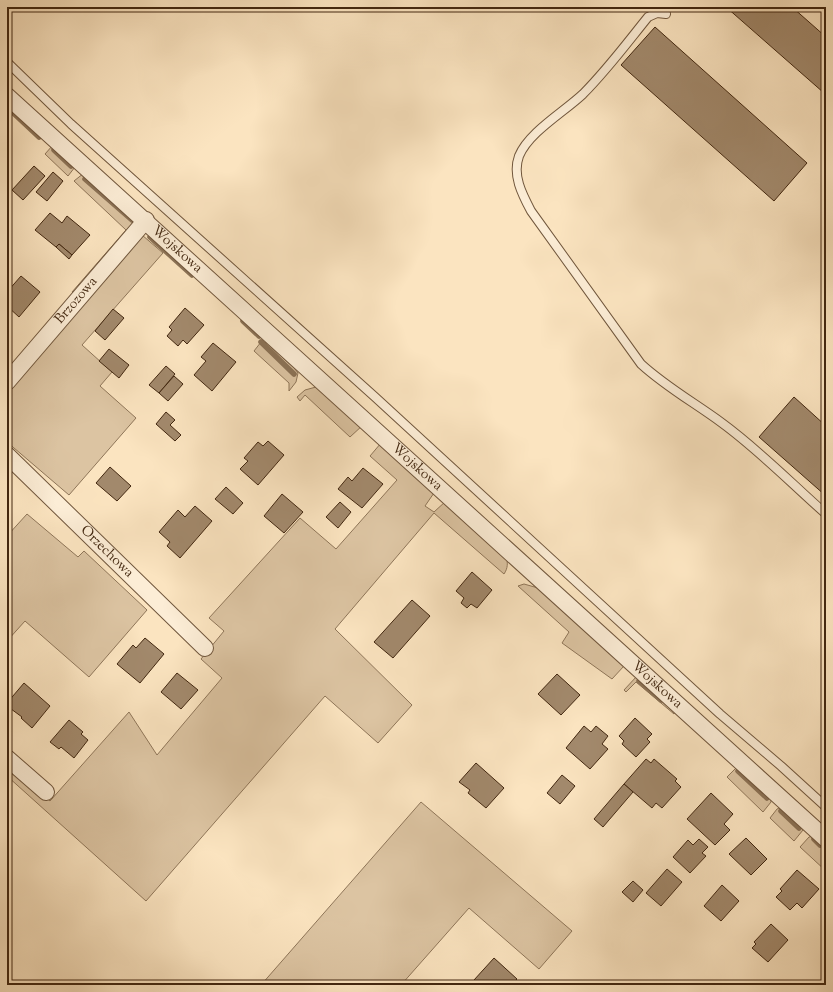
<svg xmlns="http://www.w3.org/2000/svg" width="833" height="992" viewBox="0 0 833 992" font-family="'Sorts Mill Goudy',serif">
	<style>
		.green { fill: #dcc4a2; stroke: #8f7659 }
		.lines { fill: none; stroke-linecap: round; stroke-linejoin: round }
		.stream { stroke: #8b7256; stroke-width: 5.5 }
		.building { fill: #a2896c; stroke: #422710 }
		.lane-casing { stroke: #70563c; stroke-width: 10 }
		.street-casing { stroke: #70563c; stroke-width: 18 }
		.lane { stroke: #fcedd6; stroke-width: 8 }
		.street { stroke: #fcedd6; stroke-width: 16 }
		.labels { text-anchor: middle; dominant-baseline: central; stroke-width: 3; stroke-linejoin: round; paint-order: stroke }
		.street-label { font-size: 14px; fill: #422710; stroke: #fcedd6 }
	</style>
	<rect width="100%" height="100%" fill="#fbe4c0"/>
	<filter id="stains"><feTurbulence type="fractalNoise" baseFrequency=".005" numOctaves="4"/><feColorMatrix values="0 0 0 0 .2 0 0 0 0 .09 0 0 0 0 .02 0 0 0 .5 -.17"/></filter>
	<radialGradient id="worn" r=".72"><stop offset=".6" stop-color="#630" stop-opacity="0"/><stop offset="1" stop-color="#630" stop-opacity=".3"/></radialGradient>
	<!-- green -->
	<g class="green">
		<path d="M53 145 75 167 68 176 45 154Z"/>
		<path d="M84 173 135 223 74 294 72 292 126 230 74 181Z"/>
		<path d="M142 235 163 253 82 345 112 372 100 386 136 418 69 495 7 442V388Z"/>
		<path d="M261 342 267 343 294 368 298 373 296 382 289 391V383L254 351Z"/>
		<path d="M316 387 363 425 350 437 305 395 300 401 297 397 305 390Z"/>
		<path d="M381 443 436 490 425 506 434 512 446 501 506 556C508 563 508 568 504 574L434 513 335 629 412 705 378 743 325 696 146 901 7 776V764L50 801 129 712 157 755 222 678 201 659 224 631 209 618 300 518 336 549 397 480 370 456Z"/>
		<path d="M27 514 78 557 84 551 147 610 89 677 25 621 7 641V536Z"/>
		<path d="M524 584 545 590 624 666 612 679 562 643 569 632 518 586Z"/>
		<path d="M637 676 675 712 674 714 636 682 626 692 624 690Z"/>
		<path d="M737 767 771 797V802L763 812 727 777Z"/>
		<path d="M421 802 572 931 539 969 469 908 401 985H261Z"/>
		<path d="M781 807 803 827V830L794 841 770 818 777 809Z"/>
		<path d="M814 836 826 847V871L800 847 809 837Z"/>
	</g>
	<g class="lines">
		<!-- stream -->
		<g class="stream">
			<path d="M7 107 39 137"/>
			<path d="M54 150 71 166"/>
			<path d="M85 179 132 220"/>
			<path d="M150 237 192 275"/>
			<path d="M243 321 259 336"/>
			<path d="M261 342 294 374"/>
			<path d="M639 681 661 700"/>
			<path d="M738 771 767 798"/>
			<path d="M781 811 799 828"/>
			<path d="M814 839 820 845"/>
		</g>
	</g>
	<!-- building -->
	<g class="building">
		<path d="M726 7H792L826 37V90L824 93Z"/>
		<path d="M655 27 807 163 774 201 621 65Z"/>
		<path d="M34 166 45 176 23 200 12 190Z"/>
		<path d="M53 172 63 181 47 201 36 192Z"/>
		<path d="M50 213 62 223 67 216 90 235 72 255 59 244 56 247 35 230Z"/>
		<path d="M59 244 72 255 69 259 56 247Z"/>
		<path d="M21 276 40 292 19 317 7 306V292Z"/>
		<path d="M185 308 204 325 187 344 183 340 178 346 167 336 172 330 169 327Z"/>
		<path d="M113 309 124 318 105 340 95 331Z"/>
		<path d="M213 343 236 362 212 391 194 375 206 361 201 357Z"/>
		<path d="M109 349 129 365 119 378 99 361Z"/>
		<path d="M166 366 175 374 159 393 149 385Z"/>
		<path d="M174 376 183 384 168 401 159 393Z"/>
		<path d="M794 397 826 426V496L759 437Z"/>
		<path d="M166 412 175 420 170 425 181 435 175 441 156 424Z"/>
		<path d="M268 441 284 455 258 485 240 469 248 461 244 458 258 442 263 446Z"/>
		<path d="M110 467 131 486 117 501 96 483Z"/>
		<path d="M363 468 383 484 362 508 338 489 348 477 352 481Z"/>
		<path d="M226 487 243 503 233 514 215 499Z"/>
		<path d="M282 494 303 512 284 533 264 516Z"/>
		<path d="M340 502 351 512 338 528 326 517Z"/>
		<path d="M195 506 212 521 180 558 167 546 170 542 159 532 178 510 185 517Z"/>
		<path d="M472 572 492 590 477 608 471 604 467 608 461 603 464 598 456 591Z"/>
		<path d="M412 600 430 616 393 658 374 642Z"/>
		<path d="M145 638 164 654 140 683 117 664 133 645 136 648Z"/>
		<path d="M177 673 198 690 181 709 161 692Z"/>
		<path d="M557 674 580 695 561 715 538 694Z"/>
		<path d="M24 683 50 706 32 728 21 718 22 717 7 706V703Z"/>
		<path d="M635 718 652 734 647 739 650 742 636 757 622 744 624 741 619 736Z"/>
		<path d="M69 720 83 732 81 734 88 740 74 758 61 747 59 749 50 742Z"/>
		<path d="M584 726 591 732 596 726 608 736 602 744 608 749 590 769 566 748Z"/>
		<path d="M646 759 651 763 654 759 677 779 675 781 681 787 662 808 656 803 652 808 624 784Z"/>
		<path d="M476 763 504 788 486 808 468 793 470 790 459 782Z"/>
		<path d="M562 775 575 786 560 804 547 793Z"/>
		<path d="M624 784 633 792 603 827 594 819Z"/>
		<path d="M711 793 733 814 724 824 730 830 715 845 687 819Z"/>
		<path d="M746 838 767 859 751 875 729 854Z"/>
		<path d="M699 839 708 847 702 853 706 856 690 873 673 857 688 840 693 845Z"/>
		<path d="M667 869 682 882 661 906 646 893Z"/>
		<path d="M797 870 819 889 802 908 797 903 790 910 776 897 782 891 780 889Z"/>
		<path d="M633 881 643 890 633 902 622 892Z"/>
		<path d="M722 885 739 901 721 921 704 906Z"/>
		<path d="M771 924 788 940 768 962 752 948 756 944 754 942Z"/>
		<path d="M494 958 517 979 511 985H480L474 980Z"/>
	</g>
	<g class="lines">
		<defs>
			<g id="lane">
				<path d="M666 14 657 13 648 17C627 43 607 70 583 94 564 112 529 132 519 156 512 175 522 194 531 211L641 364C666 387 695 403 722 423 759 450 792 484 826 514"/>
				<path d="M7 62 71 124 375 397 720 714 781 766 826 807"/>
			</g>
			<g id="street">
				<path id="s1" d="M7 96 826 839"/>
				<path id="s2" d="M7 382 146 220"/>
				<path id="s3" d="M7 455 205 648"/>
				<path d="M7 758 46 792"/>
			</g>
		</defs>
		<!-- lane casing -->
		<use href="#lane" class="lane-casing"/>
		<!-- street casing -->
		<use href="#street" class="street-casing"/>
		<!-- lane -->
		<use href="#lane" class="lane"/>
		<!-- street -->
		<use href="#street" class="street"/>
	</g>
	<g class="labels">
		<!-- street labels -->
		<g class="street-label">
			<text stroke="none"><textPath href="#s1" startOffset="229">Wojskowa</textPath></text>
			<text stroke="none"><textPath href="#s2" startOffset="107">Brzozowa</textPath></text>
			<text stroke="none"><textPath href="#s1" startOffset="553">Wojskowa</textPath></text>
			<text stroke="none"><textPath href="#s3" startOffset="139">Orzechowa</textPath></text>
			<text stroke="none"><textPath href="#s1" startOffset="877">Wojskowa</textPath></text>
		</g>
	</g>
	<!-- margin -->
	<rect width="833" height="992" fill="none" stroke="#fbe4c0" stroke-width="24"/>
	<rect x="8" y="8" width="817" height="976" fill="none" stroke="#422710" stroke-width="2"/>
	<rect x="12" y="12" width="809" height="968" fill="none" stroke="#422710"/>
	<rect width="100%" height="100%" filter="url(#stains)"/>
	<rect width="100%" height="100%" fill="url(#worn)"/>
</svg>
